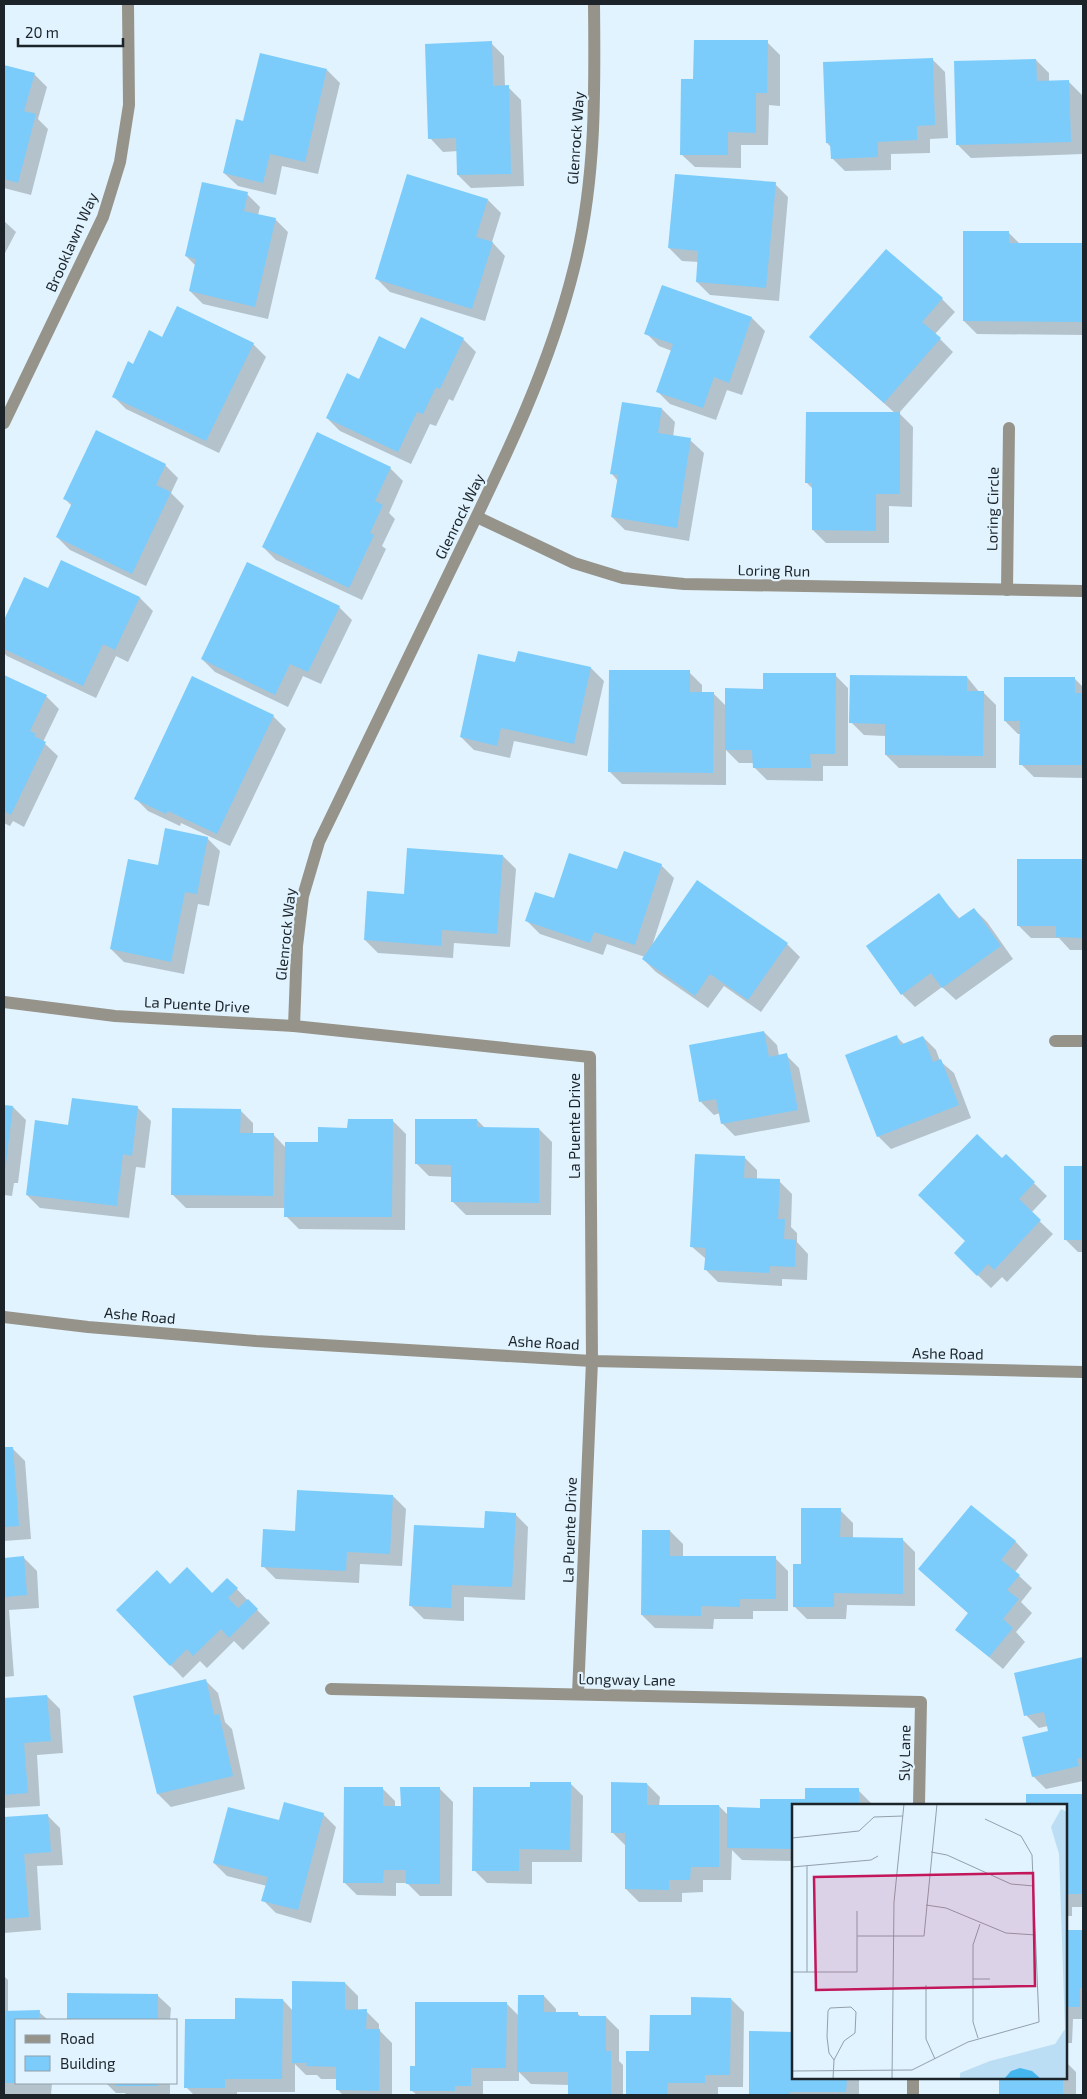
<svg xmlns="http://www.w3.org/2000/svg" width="1087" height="2099" viewBox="0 0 1087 2099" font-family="'Exo 2',sans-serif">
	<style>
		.shadow { fill: #0003 }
		.building { fill: #7bccfb }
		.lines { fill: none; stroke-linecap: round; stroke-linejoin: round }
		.minor { stroke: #96948a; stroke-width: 12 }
		.labels { text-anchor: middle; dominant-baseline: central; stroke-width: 4.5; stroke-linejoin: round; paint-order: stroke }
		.street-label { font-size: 15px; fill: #1c242a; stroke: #e1f3ff }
		.inset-road { fill: none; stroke: #92a0aa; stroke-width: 1 }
		.view { fill: #c2185b; fill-opacity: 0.15; stroke: #c2185b; stroke-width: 2.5 }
		.inset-edge { fill: none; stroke: #1c242a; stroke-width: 2.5 }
	</style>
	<rect width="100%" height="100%" fill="#e1f3ff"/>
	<!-- shadow -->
	<g class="shadow">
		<path d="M767 42 780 55V106L769 105 768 145H741V168L695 167 681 154 694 80Z"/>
		<path d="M491 43 504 56 505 87H508L521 100 524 186 471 188 458 175V151L443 152 430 138Z"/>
		<path d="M932 59 945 72 948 138 930 139V153L891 154V170L845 171 832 158V148L827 143Z"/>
		<path d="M1036 60 1049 73V82H1069L1082 95 1083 154 971 158 958 145Z"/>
		<path d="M4 66 34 74 47 87 38 119 48 129 31 195 4 188Z"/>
		<path d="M327 70 340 83 318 174 282 166 276 195 238 186 224 173Z"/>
		<path d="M775 184 788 197 779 301 710 295 697 282 699 262 682 261 669 248Z"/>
		<path d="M247 194 260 207 258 215 275 219 288 232 268 319 203 304 190 291 196 266 186 256Z"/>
		<path d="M488 200 501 213 492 242 505 256 485 321 390 292 377 279Z"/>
		<path d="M4 221 16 232 4 255Z"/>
		<path d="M1008 232 1020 244H1083V335L977 334 964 321Z"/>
		<path d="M942 299 955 312 935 334 953 352 899 413 913 427 912 507 889 506V543H826L813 530V489L806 482 896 414 810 337Z"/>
		<path d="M752 318 765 331 742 395 727 390 716 420 670 404 657 391 672 351 659 346 646 333Z"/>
		<path d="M163 338 253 344 266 357 219 453 126 409 113 396 133 366Z"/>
		<path d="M463 339 476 352 453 401 449 399 436 426 430 424 411 464 340 431 327 418 359 381 406 351Z"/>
		<path d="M662 409 675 422 673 437 690 440 704 453 689 541 625 530 612 517 618 481 612 474Z"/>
		<path d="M165 465 178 478 171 493 184 506 146 586 70 550 57 537 72 506 65 499Z"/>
		<path d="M390 468 403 481 389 513 395 519 382 546 386 549 362 600 276 560 263 547Z"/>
		<path d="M62 561 140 598 153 611 128 662 116 656 96 698 7 656 4 653V623L25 578 49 590Z"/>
		<path d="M339 607 352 620 321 684 303 676 288 707 215 672 202 659Z"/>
		<path d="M516 664 591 668 604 681 587 756 514 741 510 758 474 750 461 737Z"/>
		<path d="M689 672 702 685V694H714L726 706 764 690 835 675 848 688V766H823V781L767 780 754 767V763H739L726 750V785L622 784 609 771Z"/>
		<path d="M4 677 46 696 59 709 43 742 58 756 24 827 13 821 10 826 4 823Z"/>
		<path d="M967 677 980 693 983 692 996 705V768H899L886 755V736L864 735 851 722Z"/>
		<path d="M1075 679 1083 687V778L1034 777 1021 764V734H1018L1005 721Z"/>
		<path d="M273 716 286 729 230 846 181 823 180 826 148 811 135 798Z"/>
		<path d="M207 838 220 851 209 906 198 904 184 974 124 962 111 949 159 867Z"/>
		<path d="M503 856 516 869 510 947 454 943 453 958 378 953 365 940 405 895Z"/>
		<path d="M1018 860H1083V950H1070L1059 938H1031L1018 925Z"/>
		<path d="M661 865 674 878 652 946 787 944 800 957 761 1012 724 986 708 1008 656 972 643 959 645 957 607 944 603 955 540 934 527 921 555 900 618 871Z"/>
		<path d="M939 895 960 919 974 909 987 922 1013 959 956 1000 942 987 915 1007 902 994Z"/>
		<path d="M764 1032 777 1045 779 1056 786 1055 799 1068 810 1122 735 1136 722 1123 720 1113 714 1115 701 1102Z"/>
		<path d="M896 1036 905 1045 923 1037 936 1050 940 1061 954 1073 971 1118 891 1149 878 1136Z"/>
		<path d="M73 1099 138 1108 151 1121 145 1168 136 1167 129 1218 40 1208 27 1195 70 1126Z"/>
		<path d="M4 1106 13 1107 26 1120 18 1183H14L12 1196 4 1195Z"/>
		<path d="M240 1110 253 1123V1134H273L286 1148 319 1143 349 1129 393 1121 406 1134 405 1230 299 1229 286 1216V1208H186L173 1195Z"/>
		<path d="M477 1120 485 1128 539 1129 552 1142 551 1215H466L453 1202V1177L429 1176 416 1163Z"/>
		<path d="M1006 1156 1047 1196 1031 1213 1053 1234 1007 1282 1002 1277 991 1288 955 1253 967 1241 1002 1160Z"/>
		<path d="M744 1157 757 1170V1180L779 1181 792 1194 791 1227 797 1233V1242L808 1254 807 1280 782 1279V1286L718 1282 705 1269 706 1259 691 1246Z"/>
		<path d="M1065 1167H1083V1252H1078L1065 1239Z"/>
		<path d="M12 1448 25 1461 31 1539 4 1541V1449Z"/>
		<path d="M393 1496 406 1509 402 1566 360 1564 359 1583 276 1579 263 1566 296 1532Z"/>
		<path d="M971 1507 1016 1542 1028 1555 1015 1572 1032 1588 1021 1602 1032 1613 1016 1632 1025 1642 1003 1669 956 1629 969 1614 920 1569Z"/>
		<path d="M840 1510 853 1523V1538L902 1539 915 1552V1606L847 1605 846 1619H807L794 1606 802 1565Z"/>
		<path d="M515 1514 528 1527 525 1600 464 1597V1621L424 1619 411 1606 485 1530Z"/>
		<path d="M670 1531 683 1544V1557L775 1558 788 1571V1611H753V1619H714L713 1629 655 1628 642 1615Z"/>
		<path d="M24 1558 37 1571 39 1608 9 1610 14 1676 4 1677V1559Z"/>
		<path d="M227 1579 270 1623 243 1650 234 1641 207 1668 200 1661 183 1678 117 1610 170 1585 212 1595Z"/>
		<path d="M1083 1658V1781L1046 1789 1033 1776 1050 1732 1048 1726 1039 1728 1026 1715 1016 1674Z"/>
		<path d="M205 1680 218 1693 225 1722 232 1729 245 1789 171 1807 158 1794Z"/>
		<path d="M47 1696 60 1709 63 1753 37 1755 40 1806 4 1808V1699Z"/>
		<path d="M570 1783 583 1796 582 1862H532V1884L487 1883 474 1870 531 1788Z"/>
		<path d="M647 1784 660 1797 659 1806H719L729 1816 858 1790 871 1803V1805H793V1861L742 1860 732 1850 731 1880H703V1892L682 1893V1902H639L626 1889 625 1845 612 1832Z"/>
		<path d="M382 1788 395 1801V1807L402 1808 440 1789 453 1802 452 1896H420L407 1883H396V1896L357 1895 344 1882Z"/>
		<path d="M1027 1795H1083V1907H1072V1916H1066V1805H1027Z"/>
		<path d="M323 1814 336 1827 311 1923 276 1913 263 1900 267 1886 227 1876 214 1863 280 1822Z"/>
		<path d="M47 1815 60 1828 63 1865 37 1866 41 1930 4 1933V1818Z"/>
		<path d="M1066 1931H1083V2019H1073L1072 2043H1066Z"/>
		<path d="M4 1976 8 1980V2012H39L48 2020H16V2083H52L51 2095H4Z"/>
		<path d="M345 1983 358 1996V2011H366L379 2024V2030L392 2043V2095H343L338 2090V2079H321L317 2075H306L295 2064V2092H237V2095H194L186 2087 237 2020 283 2000 293 2011Z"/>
		<path d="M69 1994 157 1995 171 2008 170 2020H68Z"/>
		<path d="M544 1996 556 2009V2013H577L581 2017H606L619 2030V2061L623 2065V2095H569V2085L531 2084 519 2072V2081H483V2095H417L411 2090 416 2067 507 2004 519 2016Z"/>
		<path d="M731 1999 744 2012 743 2087H718V2095H627V2052L651 2053Z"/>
		<path d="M750 2033H793V2078H859V2095H750Z"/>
		<path d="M1066 2062 1076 2072V2095H1000V2078H1066Z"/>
		<path d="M106 2083H170V2095H127L125 2093H116Z"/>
	</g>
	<!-- building -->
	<g class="building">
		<path d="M694 40H768L767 93H756V133L728 132V155H680L681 79H693Z"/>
		<path d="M492 41 493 86 509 85 511 174 457 175 456 138 428 139 425 44Z"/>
		<path d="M260 53 327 69 305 162 270 154 263 183 223 173 236 119 243 121Z"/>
		<path d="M933 58 935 125 917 126V140L878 142V157L831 159 830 143H826L823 62Z"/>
		<path d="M1036 59 1037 81 1069 80 1071 142 956 145 954 61Z"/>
		<path d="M4 65 35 73 24 111 36 114 18 183 4 179Z"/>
		<path d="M407 174 488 199 476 237 493 242 472 309 375 279Z"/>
		<path d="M675 174 776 182 766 288 696 282 698 251 668 248Z"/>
		<path d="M202 182 248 192 244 211 276 218 255 307 189 291 196 259 185 256Z"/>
		<path d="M963 231H1009V243H1083V322L963 321Z"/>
		<path d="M886 249 943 298 922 322 941 338 884 403 809 337Z"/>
		<path d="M662 285 752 317 729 383 714 377 703 408 656 392 673 344 644 334Z"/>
		<path d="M177 306 254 343 206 441 112 397 128 361 133 364 149 330 162 337Z"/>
		<path d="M421 317 464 338 440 389 436 387 423 414 417 412 398 452 326 418 347 373 359 379 379 336 405 349Z"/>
		<path d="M622 402 662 408 658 433 691 438 677 528 611 517 618 475 610 474Z"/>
		<path d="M806 412H900V494H876V531L812 530V483H805Z"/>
		<path d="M96 430 166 464 156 485 171 492 132 574 56 537 72 503 63 499Z"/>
		<path d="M317 432 391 467 375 501 383 505 370 533 374 535 349 588 262 547Z"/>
		<path d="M61 560 140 597 115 650 103 644 83 686 4 649V620L24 577 48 588Z"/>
		<path d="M247 562 340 606 308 672 290 664 275 695 201 659Z"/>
		<path d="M518 651 591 667 574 744 501 728 497 746 460 737 478 654 515 662Z"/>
		<path d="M609 670H690V692H714L713 773 608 772Z"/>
		<path d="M763 673H836L835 754H810L811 768H753L752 750H725V688L763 689Z"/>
		<path d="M4 675 47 695 30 731 36 734 34 736 46 742 11 815 4 811Z"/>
		<path d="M850 675 967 676V691H984L983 756 885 755V724L849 723Z"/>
		<path d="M192 676 274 715 217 834 168 811 166 814 134 799Z"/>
		<path d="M1004 677H1075V693H1083V765H1019L1020 721H1004Z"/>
		<path d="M165 828 208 837 197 894 185 892 171 962 110 949 128 859 158 865Z"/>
		<path d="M407 848 503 855 497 934 442 930 441 946 364 940 367 891 404 894Z"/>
		<path d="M624 851 662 864 635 945 594 932 590 943 525 921 535 892 554 898 569 853 617 869Z"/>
		<path d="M1017 859H1083V938L1056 937V926H1017Z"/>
		<path d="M697 880 788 943 748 1000 710 974 695 996 642 959Z"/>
		<path d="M939 893 958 919 974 908 1001 946 942 988 931 973 901 995 866 946Z"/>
		<path d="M764 1031 769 1057 787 1053 798 1110 721 1124 716 1099 699 1102 689 1045Z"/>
		<path d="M897 1035 900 1045 923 1036 933 1062 941 1059 959 1105 877 1137 845 1055Z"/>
		<path d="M72 1098 138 1106 132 1156 123 1154 117 1206 26 1195 35 1120 68 1125Z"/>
		<path d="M4 1105 13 1106 5 1172H4Z"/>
		<path d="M172 1108 241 1109 240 1133H274L273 1196 171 1195Z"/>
		<path d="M348 1119H393L392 1217H284L285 1142H318V1127L347 1128Z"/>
		<path d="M415 1119H477V1127L539 1128V1203L451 1202V1165L415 1164Z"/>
		<path d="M977 1134 1002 1158 1006 1154 1035 1182 1019 1199 1041 1220 994 1270 988 1264 977 1276 954 1253 965 1241 918 1195Z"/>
		<path d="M695 1154 745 1156 744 1178 780 1179 778 1219H785L784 1239 796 1240 795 1267 770 1266 769 1273 704 1270 706 1248 690 1247Z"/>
		<rect x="1064" y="1166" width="19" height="74"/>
		<path d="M4 1447H13L19 1526 4 1527Z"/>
		<path d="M297 1490 393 1495 390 1554 347 1552 346 1571 261 1567 263 1529 295 1531Z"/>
		<path d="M971 1505 1016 1541 1001 1560 1020 1575 1007 1590 1019 1599 1003 1619 1013 1628 989 1657 955 1630 968 1613 918 1569Z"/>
		<path d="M801 1508H841L840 1537 903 1538V1594L834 1593V1607H793V1564H801Z"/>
		<path d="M485 1511 516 1513 512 1587 452 1585 451 1608 409 1606 414 1525 484 1528Z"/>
		<path d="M642 1530H670V1556H776V1599H740V1607L701 1606V1616L641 1615Z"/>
		<path d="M24 1556 27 1595 4 1597V1558Z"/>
		<path d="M187 1567 212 1593 227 1578 238 1588 228 1598 238 1608 248 1599 258 1609 229 1638 221 1629 193 1656 187 1649 170 1666 116 1610 157 1570 170 1584Z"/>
		<path d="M1083 1657V1757L1077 1759 1079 1766 1032 1777 1022 1737 1048 1731 1044 1712 1024 1716 1014 1673Z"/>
		<path d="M206 1679 214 1715 219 1714 233 1776 157 1794 133 1696Z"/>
		<path d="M47 1695 51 1741 24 1743 28 1793 4 1795V1698Z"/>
		<path d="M530 1782H571L570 1850 519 1849V1871H472L473 1787H530Z"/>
		<path d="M611 1782 647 1783V1805H719V1867H691L690 1880H669V1890L625 1889V1833H611Z"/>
		<path d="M344 1787H383V1806H401L400 1787H440V1884H406V1870H384L383 1883H343Z"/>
		<path d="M805 1788H859V1805H793V1849L727 1848V1807L760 1808V1799H805Z"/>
		<path d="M1026 1794H1083V1894H1066V1805H1026Z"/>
		<path d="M284 1802 324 1813 298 1910 261 1901 268 1877 213 1863 228 1807 279 1820Z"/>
		<path d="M48 1814 51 1852 24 1854 29 1917 4 1919V1817Z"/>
		<path d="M1066 1930H1083V1988H1080V2007H1066Z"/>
		<path d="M292 1981 345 1982V2010L367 2009 366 2029H380L379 2091 336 2090V2067L306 2066 307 2063H292Z"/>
		<path d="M67 1993 158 1994V2020H67Z"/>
		<path d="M518 1995H544V2012H578V2016H606V2051H611V2095H568V2072H517Z"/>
		<path d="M691 1997 731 1998 730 2075H705V2083H668L667 2095H626V2051H649L650 2015H691Z"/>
		<path d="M235 1998 283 1999 282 2079H225V2088H184L185 2019H235Z"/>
		<path d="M415 2002H507L506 2068H471V2086H455V2091H410V2066H415Z"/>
		<path d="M40 2010 39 2020H16V2083H4V2011Z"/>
		<path d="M749 2031 793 2032V2078H847L846 2092H790V2095H749Z"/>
		<rect x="999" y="2078" width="64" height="17"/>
		<rect x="116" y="2083" width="42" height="3"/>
	</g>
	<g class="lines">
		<!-- minor -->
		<g class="minor">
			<path d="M4 423 103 217 120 162 129 105 128 4"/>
			<path d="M477 517 574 563 623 578 684 584 1083 591"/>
			<path d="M1007 590 1009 428"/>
			<path d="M4 1002 115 1016 294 1026 590 1057 592 1361 578 1694"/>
			<path d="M294 1026 297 946 303 896 319 842C364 749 409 656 454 563 501 466 548 373 574 268 596 181 595 92 594 4"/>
			<path d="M1055 1041H1083"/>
			<path d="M4 1317 88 1327 256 1341 592 1361 1083 1372"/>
			<path d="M331 1689 921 1702 919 1805"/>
			<path d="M913 2095V2078"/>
		</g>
	</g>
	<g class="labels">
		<!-- street labels -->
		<g class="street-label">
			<text transform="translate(575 138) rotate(-86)">Glenrock Way</text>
			<text transform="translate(71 242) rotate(-66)">Brooklawn Way</text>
			<text transform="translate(992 509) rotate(-89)">Loring Circle</text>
			<text transform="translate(459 516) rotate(-64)">Glenrock Way</text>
			<text transform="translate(774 570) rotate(1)">Loring Run</text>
			<text transform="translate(285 934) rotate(-84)">Glenrock Way</text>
			<text transform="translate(197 1004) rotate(3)">La Puente Drive</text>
			<text transform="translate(574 1126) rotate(-90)">La Puente Drive</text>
			<text transform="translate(140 1315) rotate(5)">Ashe Road</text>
			<text transform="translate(544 1342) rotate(3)">Ashe Road</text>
			<text transform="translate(948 1353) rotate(1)">Ashe Road</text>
			<text transform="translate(569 1530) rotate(-88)">La Puente Drive</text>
			<text transform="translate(627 1679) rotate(1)">Longway Lane</text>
			<text transform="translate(904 1753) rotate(-89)">Sly Lane</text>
		</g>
	</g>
	<!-- overview -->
	<g transform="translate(792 1804)">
		<rect width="275" height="275" fill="#e1f3ff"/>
		<path d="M269 5 275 8V275H168V269L198 257 263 240 273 225 267 50 259 23Z" fill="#bbdef4"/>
		<path d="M228 264 240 267 249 275H212L219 267Z" fill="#45b5ee"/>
		<path class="inset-road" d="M0 34 67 27 82 13 111 12M139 48 155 51 219 80 242 82M0 63 79 56 86 52M134 101 154 104 214 129 244 131M65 132H132L145 0M0 168H65V107M15 168V62M181 175H198M134 181V235L143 255M186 234 181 218V141L188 120M0 267 120 266 176 238 247 218 240 51 229 32 193 15M41 275 42 256 37 249 35 233 36 207 38 204 59 203 64 208 63 229 52 237 42 256M100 275 102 98 112 0"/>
		<path class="view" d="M241 69 243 182 24 186 22 73Z"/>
		<rect width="275" height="275" class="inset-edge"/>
	</g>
	<!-- border -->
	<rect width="1087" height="2099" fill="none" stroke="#1c242a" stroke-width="10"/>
	<!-- legend -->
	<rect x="15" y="2019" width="162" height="65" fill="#e1f3ff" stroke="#92a0aa"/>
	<rect x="25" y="2035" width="25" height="8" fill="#96948a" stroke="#92a0aa"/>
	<text x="60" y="2044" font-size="15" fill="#1c242a">Road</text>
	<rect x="25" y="2056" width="25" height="15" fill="#7bccfb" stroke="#92a0aa"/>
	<text x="60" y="2069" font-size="15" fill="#1c242a">Building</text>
	<!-- scale -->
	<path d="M18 38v8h105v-8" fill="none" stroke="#1c242a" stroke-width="2.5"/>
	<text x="25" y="38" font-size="15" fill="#1c242a" stroke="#e1f3ff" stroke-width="4" paint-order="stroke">20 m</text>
</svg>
